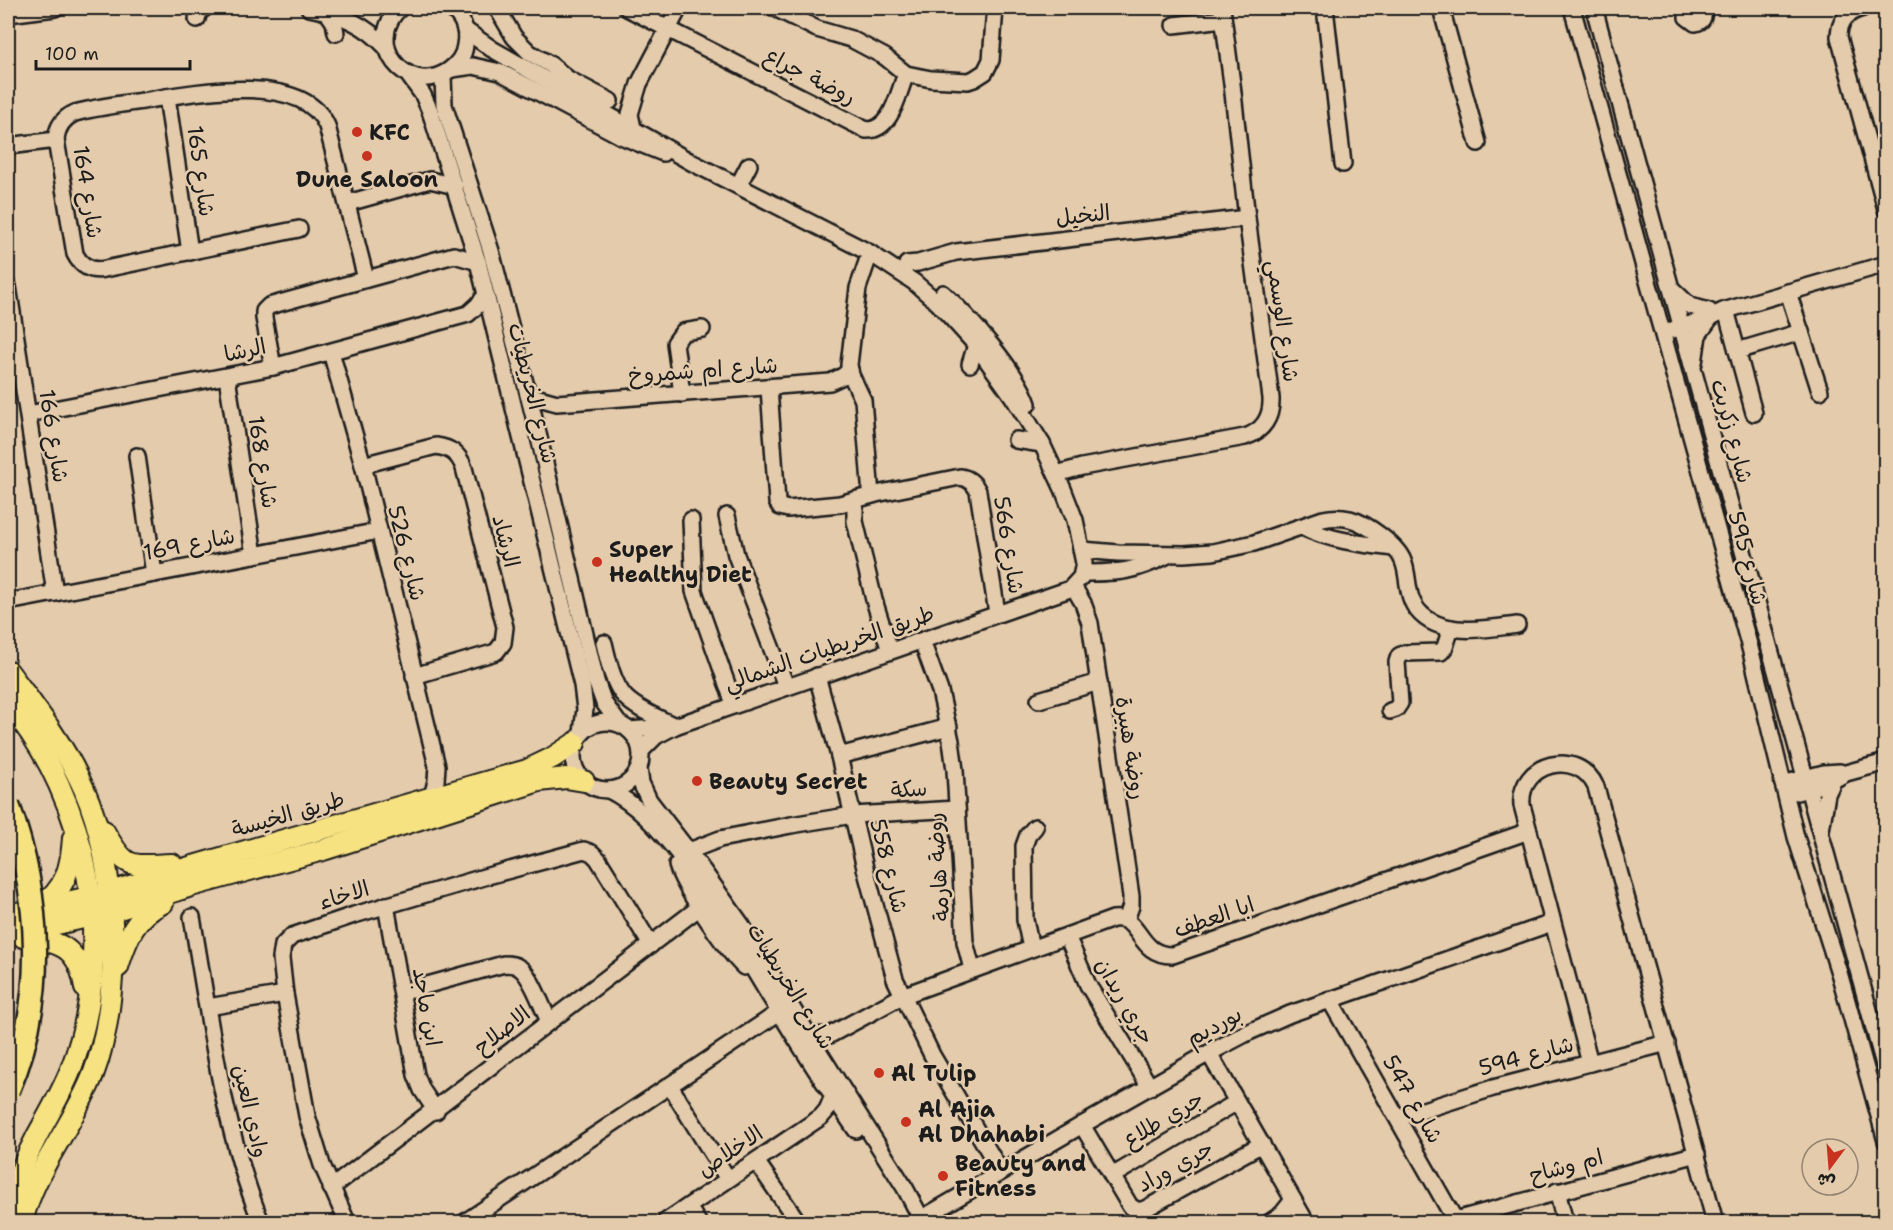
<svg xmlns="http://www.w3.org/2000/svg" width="1893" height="1230" viewBox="0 0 1893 1230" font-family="'Shantell Sans','Playpen Sans Arabic',sans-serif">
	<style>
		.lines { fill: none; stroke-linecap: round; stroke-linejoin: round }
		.minor-casing { stroke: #1c1c1c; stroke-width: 20 }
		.major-casing { stroke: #1c1c1c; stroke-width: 24 }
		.minor { stroke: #e4cbac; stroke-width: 15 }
		.major { stroke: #f7e281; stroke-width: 20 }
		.highway-bridge-casing { stroke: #1c1c1c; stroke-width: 27; stroke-linecap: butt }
		.highway-bridge { stroke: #f7e281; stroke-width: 22 }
		.poi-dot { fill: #c8321e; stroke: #e4cbac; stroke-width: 2 }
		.labels { text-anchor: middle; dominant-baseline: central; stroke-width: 5; stroke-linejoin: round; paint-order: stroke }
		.street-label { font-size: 22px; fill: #1c1c1c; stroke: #e4cbac }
		.poi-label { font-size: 22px; font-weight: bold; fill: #1c1c1c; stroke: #e4cbac; text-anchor: start }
	</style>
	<rect width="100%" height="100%" fill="#e4cbac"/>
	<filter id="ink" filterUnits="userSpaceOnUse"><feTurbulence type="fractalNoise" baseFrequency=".0167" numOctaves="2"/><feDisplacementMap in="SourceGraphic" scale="12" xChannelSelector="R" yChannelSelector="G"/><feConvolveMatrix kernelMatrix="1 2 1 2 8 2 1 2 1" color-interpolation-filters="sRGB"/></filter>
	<g filter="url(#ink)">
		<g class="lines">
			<defs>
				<g id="minor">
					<path d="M309 8C341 14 365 24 387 48"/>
					<path d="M400 8C363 42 406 98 448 71 457 65 464 56 465 45 468 30 462 17 451 8"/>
					<path d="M497 8 514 37 530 53 551 65 568 79 610 101"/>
					<path d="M627 8 866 130C892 131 898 93 906 74"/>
					<path d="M775 8 817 29 851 39 885 57 906 74 931 79 968 81 974 79 985 72 991 60 995 8"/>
					<path d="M1325 8 1343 164"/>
					<path d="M1441 8 1478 143"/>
					<path d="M1572 8 1750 648 1796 837 1840 976 1886 1141"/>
					<path d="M1594 8 1886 1072"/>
					<path d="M1692 8 1688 11 1687 17 1695 23C1702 22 1705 17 1702 11L1698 8"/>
					<path d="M1863 8C1848 12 1839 20 1839 37L1886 209"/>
					<path d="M327 12 334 22 336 33"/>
					<path d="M8 14 55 8"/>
					<path d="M197 19 199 12 205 8"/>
					<path d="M1174 25 1223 19"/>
					<path d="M465 30 492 49 691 162 870 253 914 282 938 303 976 345 1013 397 1042 444 1063 489 1075 520 1084 563 1081 577 1070 589 675 726 656 736 641 751"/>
					<path d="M452 69 473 66 500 72 621 136 663 153"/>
					<path d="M407 73 423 95 430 111 478 262 582 685 585 709 582 733"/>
					<path d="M443 75 444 105 491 251 536 425 596 681 604 703 619 724"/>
					<path d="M167 97 190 252"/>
					<path d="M633 128 630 114 639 84 679 8"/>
					<path d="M8 146 56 140"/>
					<path d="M738 186 749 165"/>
					<path d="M348 203 430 180 455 186"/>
					<path d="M299 229 105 269C91 272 81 266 75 254L56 140C57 127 63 118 75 113 97 107 120 104 143 101 190 93 303 70 327 126L366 279"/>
					<path d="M870 253 858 288 849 365 851 375 863 400 871 495"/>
					<path d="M907 264 918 263 956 252 1247 218"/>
					<path d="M8 286 55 593"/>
					<path d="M1672 289 1690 306 1709 311"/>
					<path d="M1788 292 1820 391"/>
					<path d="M943 293C969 317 1017 371 1028 404"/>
					<path d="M1726 310 1754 413"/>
					<path d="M1672 330 1707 319 1723 311 1886 264"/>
					<path d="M1737 351 1801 332"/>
					<path d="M331 352 363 465 437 766 436 781 432 797"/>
					<path d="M1694 363 1698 335 1711 317"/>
					<path d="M970 364 976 345"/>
					<path d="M273 367 264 318V311L269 306 454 255 478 262"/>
					<path d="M227 377 254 555"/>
					<path d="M769 388 777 502 780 507 788 509 840 504 876 494 960 477C968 478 974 483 978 491L997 613"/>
					<path d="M682 394 675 343 683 332 702 329"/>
					<path d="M528 395 557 403 830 382 843 376 850 370"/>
					<path d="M28 414 273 367 468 314 478 305 486 295"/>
					<path d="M1016 440 1042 444"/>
					<path d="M137 456 154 574"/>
					<path d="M363 465 436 446C451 448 459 454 464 468L505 627 503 643 496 652 414 676"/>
					<path d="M1056 474 1082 467 1245 437C1263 431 1272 417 1271 398L1247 218 1232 84 1222 8"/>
					<path d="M855 500V521L874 600 890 651"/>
					<path d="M727 516 736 555 786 686"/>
					<path d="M691 520 694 591 734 704"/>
					<path d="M1302 527C1332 541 1362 544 1394 548"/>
					<path d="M1082 550 1118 553 1184 554 1213 552 1254 543 1323 519C1332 517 1341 517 1350 519 1366 523 1397 545 1403 561 1409 575 1406 592 1414 605 1434 639 1486 629 1517 625"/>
					<path d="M1083 573C1119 573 1134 572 1168 555"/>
					<path d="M1073 586 1083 603 1090 623 1131 896V906L1126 920"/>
					<path d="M8 602 379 531"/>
					<path d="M922 641 940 691 951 741 955 770 965 942 972 969"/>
					<path d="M604 643C608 660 613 684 625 697 637 710 660 718 675 726"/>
					<path d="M817 676 839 756 865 868 895 979 932 1055 1001 1172"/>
					<path d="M1039 700 1099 682"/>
					<path d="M1390 711 1396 709 1400 703 1397 662 1399 656 1405 653 1441 652 1445 647 1451 628"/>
					<circle cx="607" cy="756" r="34"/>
					<path d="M629 730 669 727"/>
					<path d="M839 756 949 727"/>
					<path d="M639 769 641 783 649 800 696 861 741 924 809 1036 905 1188 923 1222"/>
					<path d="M1783 784 1824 773 1840 772"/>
					<path d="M609 790C669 820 722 918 757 975 788 1027 821 1079 856 1130"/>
					<path d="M1797 792 1830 782 1846 773 1886 762"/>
					<path d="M1821 830 1827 794 1833 781"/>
					<path d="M689 851 720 839 791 825 853 815 957 809"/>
					<path d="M677 865C684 888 726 950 744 967"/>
					<path d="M386 905 416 1075 422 1090 436 1111"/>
					<path d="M192 917C210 1020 222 1125 261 1222"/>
					<path d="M1067 936 1088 985 1150 1087"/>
					<path d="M1031 948 1025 920 1024 846 1028 835 1035 827"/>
					<path d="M402 992 504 964C509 964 514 964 518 967 531 973 542 1008 549 1021"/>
					<path d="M1330 1000 1455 1220"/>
					<path d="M208 1007 285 994"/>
					<path d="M809 1036 830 1035 902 996 1113 919C1142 915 1136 956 1173 955L1529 831"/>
					<path d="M1209 1053 1306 1222"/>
					<path d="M1590 1063 1522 805C1518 763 1578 747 1596 787L1715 1222"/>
					<path d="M670 1086 728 1179"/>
					<path d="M1398 1118 1493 1088 1667 1043"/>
					<path d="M1082 1125 1130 1206 1138 1211 1145 1209 1262 1144"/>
					<path d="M756 1161 798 1222"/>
					<path d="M1112 1176 1237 1102"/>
					<path d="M331 1188 700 907"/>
					<path d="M1557 1191 1565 1222"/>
					<path d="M688 1207 698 1222"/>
					<path d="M921 1219 1082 1125 1209 1053 1249 1032 1290 1014 1552 923"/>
					<path d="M347 1222 322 1165 307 1116 285 994 281 958 283 945 292 936 354 915 484 877 584 850 592 853 598 859 651 945"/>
					<path d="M465 1222 787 1007"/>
					<path d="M665 1222 821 1117 827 1110 833 1096"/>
					<path d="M1270 1222 1282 1214 1293 1200"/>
					<path d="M1448 1222 1697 1154"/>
				</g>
				<g id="major">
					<path d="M8 671C36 709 65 746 84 789 118 866 123 997 93 1075 73 1126 35 1168 22 1222"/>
					<path d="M8 703C90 801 117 948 71 1069 62 1092 50 1112 38 1134 25 1158 15 1184 8 1210"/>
					<path d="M104 831C127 872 131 865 172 864"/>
					<path d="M39 907C66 890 71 867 73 838"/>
					<path d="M8 915 108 893 193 866 527 770 552 758 575 743"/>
					<path d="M8 935 110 912 191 886 323 850 539 781 566 778 584 781"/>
					<path d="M23 937C60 941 79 947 85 988"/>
					<path d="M118 967C127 938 135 916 163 903"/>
				</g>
			</defs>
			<!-- minor casing -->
			<use href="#minor" class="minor-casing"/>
			<!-- major casing -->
			<use href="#major" class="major-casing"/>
			<!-- minor -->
			<use href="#minor" class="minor"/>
			<!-- major -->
			<use href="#major" class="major"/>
			<defs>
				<path id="highway-bridge" d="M8 805C41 896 47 1000 8 1090"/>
			</defs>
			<!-- highway-bridge casing -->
			<use href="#highway-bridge" class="highway-bridge-casing"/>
			<!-- highway-bridge -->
			<use href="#highway-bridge" class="highway-bridge"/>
		</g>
	</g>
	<!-- markers -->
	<g class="poi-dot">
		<circle cx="357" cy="132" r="6"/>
		<circle cx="367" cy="156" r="6"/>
		<circle cx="597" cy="562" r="6"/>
		<circle cx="697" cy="781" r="6"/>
		<circle cx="879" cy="1073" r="6"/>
		<circle cx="906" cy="1122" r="6"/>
		<circle cx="943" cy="1176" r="6"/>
	</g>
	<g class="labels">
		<!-- street labels -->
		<g class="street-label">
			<text transform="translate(810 76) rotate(27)">روضة جراع</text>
			<text transform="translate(201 171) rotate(82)">شارع 165</text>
			<text transform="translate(88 192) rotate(81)">شارع 164</text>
			<text transform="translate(1083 215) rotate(-6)">النخيل</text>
			<text transform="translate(1283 321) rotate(82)">شارع الوسمي</text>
			<text transform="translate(245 350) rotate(-12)">الرشا</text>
			<text transform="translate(703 370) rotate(-4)">شارع ام شمروخ</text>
			<text transform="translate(533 393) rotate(76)">شارع الخريطيات</text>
			<text transform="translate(1732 431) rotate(75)">شارع زكريت</text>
			<text transform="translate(54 436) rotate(81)">شارع 166</text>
			<text transform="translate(263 462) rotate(81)">شارع 168</text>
			<text transform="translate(506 541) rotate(76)">الرشاد</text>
			<text transform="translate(189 544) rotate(-11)">شارع 169</text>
			<text transform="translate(1009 545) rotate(81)">شارع 566</text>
			<text transform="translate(407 553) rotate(76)">شارع 526</text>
			<text transform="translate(1748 558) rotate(75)">شارع 595</text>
			<text transform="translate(829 648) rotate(-19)">طريق الخريطيات الشمالي</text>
			<text transform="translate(1131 748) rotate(81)">روضة هبيرة</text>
			<text transform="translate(909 789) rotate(-4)">سكة</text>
			<text transform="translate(288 814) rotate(-16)">طريق الخيسة</text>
			<text transform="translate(889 866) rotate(76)">شارع 558</text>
			<text transform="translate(938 867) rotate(-94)">روضة هارمة</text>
			<text transform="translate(344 895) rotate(-17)">الاخاء</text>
			<text transform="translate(1214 917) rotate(-19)">ابا العطف</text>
			<text transform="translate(791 986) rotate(58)">شارع الخريطيات</text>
			<text transform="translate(1125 1001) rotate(60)">جري ريدان</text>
			<text transform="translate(427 1007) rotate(80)">ابن ماجد</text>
			<text transform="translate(1214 1026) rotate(-28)">بورديم</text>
			<text transform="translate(502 1030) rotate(-38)">الاصلاح</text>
			<text transform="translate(1526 1056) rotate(-15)">شارع 594</text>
			<text transform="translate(1413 1099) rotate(60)">شارع 547</text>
			<text transform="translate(251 1111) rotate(77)">وادي العين</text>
			<text transform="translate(1163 1119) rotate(-31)">جري طلاع</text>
			<text transform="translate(730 1151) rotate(-34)">الاخلاص</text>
			<text transform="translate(1175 1166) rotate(-29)">جري وراد</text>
			<text transform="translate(1566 1166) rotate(-15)">ام وشاح</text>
		</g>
		<!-- poi labels -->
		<g class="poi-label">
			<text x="369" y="132">KFC</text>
			<text x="367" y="179" text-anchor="middle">Dune Saloon</text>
			<text x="609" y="549">Super<tspan x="609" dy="25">Healthy Diet</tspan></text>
			<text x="709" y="781">Beauty Secret</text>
			<text x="891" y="1073">Al Tulip</text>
			<text x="918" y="1109">Al Ajia<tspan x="918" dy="25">Al Dhahabi</tspan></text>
			<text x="955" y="1163">Beauty and<tspan x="955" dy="25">Fitness</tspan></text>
		</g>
	</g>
	<!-- margin -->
	<rect width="1893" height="1230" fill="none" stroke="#e4cbac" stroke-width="30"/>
	<rect x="15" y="15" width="1863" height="1200" fill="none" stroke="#1c1c1c" stroke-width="2" filter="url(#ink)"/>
	<!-- north arrow -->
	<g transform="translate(1830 1167) rotate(196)"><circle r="28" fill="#e4cbac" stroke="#948572" stroke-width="1.5"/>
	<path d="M0-4.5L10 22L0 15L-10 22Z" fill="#c8321e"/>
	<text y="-9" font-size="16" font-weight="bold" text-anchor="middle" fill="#1c1c1c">ش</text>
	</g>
	<!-- scale -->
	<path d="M36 60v9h154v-9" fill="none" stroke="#1c1c1c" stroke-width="3"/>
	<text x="45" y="60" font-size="18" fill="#1c1c1c" stroke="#e4cbac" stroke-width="4.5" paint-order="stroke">100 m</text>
</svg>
